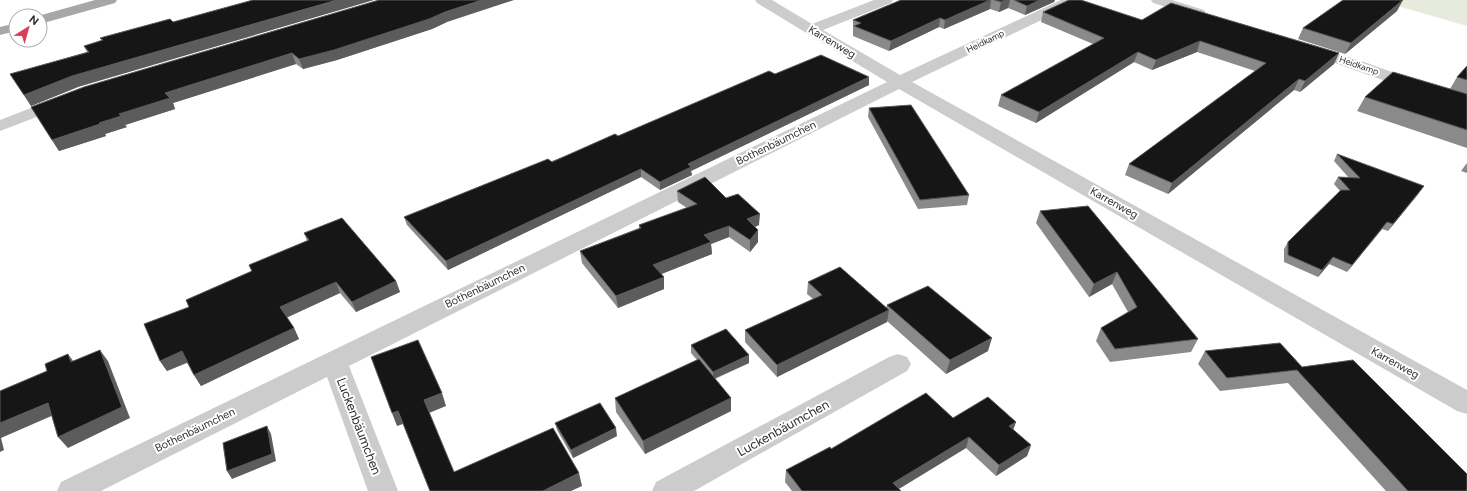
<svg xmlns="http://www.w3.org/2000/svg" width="1467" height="491" viewBox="0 0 1467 491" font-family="Figtree,sans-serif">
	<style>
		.green { fill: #e6ebde }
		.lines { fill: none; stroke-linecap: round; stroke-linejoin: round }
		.minor { fill: #ccc; fill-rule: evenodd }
		.major { fill: #a7a7a7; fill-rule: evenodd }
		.wall { fill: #8a8a8a }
		.shaded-wall { fill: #5c5c5c }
		.building { fill: #161616; stroke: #5c5c5c }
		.labels { text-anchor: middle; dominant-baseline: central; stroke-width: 4; stroke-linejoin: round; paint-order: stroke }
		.far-street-label { font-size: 9px; fill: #2f2f2f; stroke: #fff }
		.street-label { font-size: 11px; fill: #2f2f2f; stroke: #fff }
		.near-street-label { font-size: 13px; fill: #2f2f2f; stroke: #fff }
	</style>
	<rect width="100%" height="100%" fill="#fff"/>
	<!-- green -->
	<path class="green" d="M1377 0H1467V26Z"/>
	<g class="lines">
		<!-- minor -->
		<g class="minor">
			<path d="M755 0H772L812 24 874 0H893L891 3 823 30 900 75 1061 0H1079L1077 3 912 82 1467 390V414L1457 411 899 89 349 366 398 491H368L327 377 101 491H57L61 482 887 82 757 3Z"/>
			<path d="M1151 0H1172L1204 10 1206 13 1204 16 1199 17 1153 3Z"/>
			<path d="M1309 44 1367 63 1467 99V110L1304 52 1301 49 1304 46Z"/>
			<path d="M62 96 68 97 71 101 68 105 0 131V120Z"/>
			<path d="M898 354 907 357 911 364 907 371 694 491H652L656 482 889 357Z"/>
		</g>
		<!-- major -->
		<g class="major">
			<path d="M95 0H117L115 3 40 24V16H38Z"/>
			<path d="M16 23V31L0 35V27Z"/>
		</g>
	</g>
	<!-- wall -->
	<g class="wall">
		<path d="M901 0H1055L1054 2 1025 15 1008 8 999 12 990 9 944 29 939 27 889 51 853 36V20Z"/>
		<path d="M1397 11 1345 54 1298 39 1303 28Z"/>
		<path d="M1043 12 1142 20 1339 53 1334 64 1300 92 1294 90 1168 194 1125 175 1129 164 1255 71 1197 52 1152 70 1134 62 1036 123 998 106 1001 95 1093 44 1041 22Z"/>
		<path d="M170 19 78 87 31 106 10 74 87 52 84 46 102 41 100 38Z"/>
		<path d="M447 22 432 29 337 60 303 69 296 64 173 103 175 109 125 125 127 127 105 134 106 136 59 151 31 107Z"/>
		<path d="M1467 66V148L1357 111 1365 97 1450 89 1457 77Z"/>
		<path d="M775 74 869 85 691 171 692 175 660 190 641 177 448 270 407 225 404 217 618 136Z"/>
		<path d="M869 108 969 195 967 205 918 209 868 117Z"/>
		<path d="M1337 154 1419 193 1388 231 1382 229 1347 272 1329 264 1318 277 1284 262V249L1288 242 1340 191 1334 184 1338 177 1349 178 1334 161Z"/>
		<path d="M1467 163V173L1461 171Z"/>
		<path d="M677 191 726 198 759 225 755 227 758 230V242L750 252 729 237 711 244 712 254 661 274 664 277V289L618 308 582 263 580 251 639 228V225L687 208 678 202Z"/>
		<path d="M1088 206 1198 339 1191 352 1110 362 1096 341 1101 328 1128 312 1112 284 1089 297 1036 223 1040 211Z"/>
		<path d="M304 233 396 281 400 292 356 312 340 293 287 317 294 328 299 339 201 386 194 375 187 363 167 371 160 361 252 272 249 265 307 241Z"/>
		<path d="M808 282 886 308 887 305 988 351 946 374 887 321V322L777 377 745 342V330L813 299 807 294Z"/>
		<path d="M691 345 749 355V363L715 379 731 398V411L645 454 616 412 615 398 697 360 691 353Z"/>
		<path d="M1205 351 1302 367 1467 491H1386L1288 383 1220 391 1198 364Z"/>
		<path d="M953 418 1016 422 1013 430 1031 445 1027 456 996 476 966 448 899 489 901 491H792L785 482 786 470 831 449Z"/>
		<path d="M555 423 617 436 573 458 557 430Z"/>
	</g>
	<!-- shaded-wall -->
	<g class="shaded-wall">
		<path d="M337 0H374L78 87 31 106 24 95 72 76Z"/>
		<path d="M482 0H514L447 22 432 29 337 60 303 69 299 59Z"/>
		<path d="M990 0H991L990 9 944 29 945 20Z"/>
		<path d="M1006 0H1010L1008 8 999 12 1001 2Z"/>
		<path d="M1040 0H1055L1054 2 1025 15 1027 6Z"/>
		<path d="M1403 0 1397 11 1345 54 1351 43Z"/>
		<path d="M940 18 939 27 889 51 891 41Z"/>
		<path d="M1200 41 1197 52 1152 70 1156 60Z"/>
		<path d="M1138 52 1134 62 1036 123 1039 112Z"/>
		<path d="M292 53 296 64 173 103 175 109 125 125 127 127 105 134 106 136 59 151 52 140 99 123 165 93Z"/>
		<path d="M1339 53 1334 64 1300 92 1305 81Z"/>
		<path d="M869 77V85L691 171 692 175 660 190V182L688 164Z"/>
		<path d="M1299 79 1294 90 1168 194 1172 183Z"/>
		<path d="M641 169V177L448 270 446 261Z"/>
		<path d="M1424 186 1419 193 1388 231 1393 224Z"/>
		<path d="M760 214 759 225 747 230V219Z"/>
		<path d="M1387 222 1382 229 1347 272 1352 265Z"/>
		<path d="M729 226V237L711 244 712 254 654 277 653 265 704 235Z"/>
		<path d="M758 230V242L750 252V240Z"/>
		<path d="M1333 257 1329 264 1318 277 1322 270Z"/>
		<path d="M1117 272 1112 284 1089 297 1094 284Z"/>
		<path d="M664 277V289L618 308 616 296Z"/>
		<path d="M396 281 400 292 356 312 352 302Z"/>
		<path d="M336 282 340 293 286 318 280 307Z"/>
		<path d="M889 310 887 322 777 377V365Z"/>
		<path d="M294 328 299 339 201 386 194 375Z"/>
		<path d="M992 338 988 351 946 374 950 360Z"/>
		<path d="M100 350 108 361 130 418 68 448 58 437Z"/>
		<path d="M182 351 188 362 167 371 160 361Z"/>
		<path d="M68 354 76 365 71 362Z"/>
		<path d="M749 355V363L713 379V372Z"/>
		<path d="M442 393 446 406 429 413 424 400Z"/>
		<path d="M731 398V411L645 454 643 441Z"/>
		<path d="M48 403 56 414 1 438 4 450 0 452V423Z"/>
		<path d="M398 411 403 424 397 426 392 413Z"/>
		<path d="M1016 422 1012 433 1009 426Z"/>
		<path d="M267 426 271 434 276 461 232 479 227 471Z"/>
		<path d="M616 428 617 436 573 458 571 450Z"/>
		<path d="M969 437 966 448 895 491 893 483Z"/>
		<path d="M1031 445 1027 456 996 476 999 465Z"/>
		<path d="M579 473 582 486 571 491H543Z"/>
	</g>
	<!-- building -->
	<g class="building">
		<path d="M253 0H337L72 76 24 95 10 74 89 52 84 46 103 40 100 38 170 19 173 22Z"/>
		<path d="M379 0H482L445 12 429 19 334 50 299 59 292 53 165 93 170 98 119 114 121 116 99 123 100 124 52 140 31 107 84 87Z"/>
		<path d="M901 0H990L945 20 940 18 891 41 854 26 861 23 853 20Z"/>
		<path d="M994 0H1006L1001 2Z"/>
		<path d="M1014 0H1040L1027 6Z"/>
		<path d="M1069 0H1081L1142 20 1171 3 1339 53 1305 81 1299 79 1172 183 1129 164 1266 63 1200 41 1156 60 1138 52 1039 112 1001 95 1104 38 1043 12Z"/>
		<path d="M1343 0H1403L1351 43 1303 28Z"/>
		<path d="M821 55 869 77 688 164 691 167 660 182 641 169 446 261 404 217 548 159 552 162 615 134 618 136 769 71 775 74Z"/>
		<path d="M1467 66V80L1457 77Z"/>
		<path d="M1393 72 1467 94V130L1365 97Z"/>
		<path d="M911 105 969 195 920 200 869 108Z"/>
		<path d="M1337 154 1424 186 1393 224 1387 222 1352 265 1333 257 1322 270 1288 255V242L1341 190H1350L1338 177 1360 178Z"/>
		<path d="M705 177 726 198 738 194 760 214 747 219 758 230 750 240 729 226 704 235 711 242 653 265 664 277 616 296 580 251 641 228 639 225 697 204 677 191Z"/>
		<path d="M1088 206 1198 339 1115 349 1101 328 1137 307 1117 272 1094 284 1040 211Z"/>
		<path d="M342 218 396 281 352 302 336 282 280 307 294 328 194 375 182 351 160 361 144 324 189 307 186 300 252 271 249 265 309 240 304 233Z"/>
		<path d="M840 267 889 310 777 365 745 330 822 295 808 282Z"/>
		<path d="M928 286 992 338 950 360 887 305Z"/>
		<path d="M726 329 749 355 713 372 691 345Z"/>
		<path d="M418 340 442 393 424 400 454 472 553 428 579 473 543 491H430L398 411 392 413 371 357Z"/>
		<path d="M1280 343 1302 367 1353 360 1467 474V491H1408L1297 370 1227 378 1205 351Z"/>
		<path d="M100 350 122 407 58 437 48 403 0 423V391L47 371 45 364 68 354 71 362Z"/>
		<path d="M699 359 731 398 643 441 615 398Z"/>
		<path d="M926 393 953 418 988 397 1016 422 1009 426 1031 445 999 465 969 437 893 483 901 491H802L786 470 830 447 831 449Z"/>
		<path d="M600 403 616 428 571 450 555 423Z"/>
		<path d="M267 426 272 454 227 471 223 443Z"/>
	</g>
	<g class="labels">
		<!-- far-street labels -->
		<g class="far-street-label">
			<text transform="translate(985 41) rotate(-26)">Heidkamp</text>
			<text transform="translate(1359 65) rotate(19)">Heidkamp</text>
		</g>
		<!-- street labels -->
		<g class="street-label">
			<text transform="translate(832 42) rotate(31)">Karrenweg</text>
			<text transform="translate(776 143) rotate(-26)">Bothenbäumchen</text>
			<text transform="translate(1114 203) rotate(29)">Karrenweg</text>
			<text transform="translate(485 286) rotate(-26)">Bothenbäumchen</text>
			<text transform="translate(1395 363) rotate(29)">Karrenweg</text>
			<text transform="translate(195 430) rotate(-26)">Bothenbäumchen</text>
		</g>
		<!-- near-street labels -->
		<g class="near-street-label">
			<text transform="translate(359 426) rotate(69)">Luckenbäumchen</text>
			<text transform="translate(783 428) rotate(-29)">Luckenbäumchen</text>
		</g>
	</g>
	<!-- north arrow -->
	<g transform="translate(28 28) rotate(37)"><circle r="19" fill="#ffffff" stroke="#acacac"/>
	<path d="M0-3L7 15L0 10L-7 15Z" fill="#d83f58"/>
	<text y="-6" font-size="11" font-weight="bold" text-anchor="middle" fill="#2f2f2f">N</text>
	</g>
</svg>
